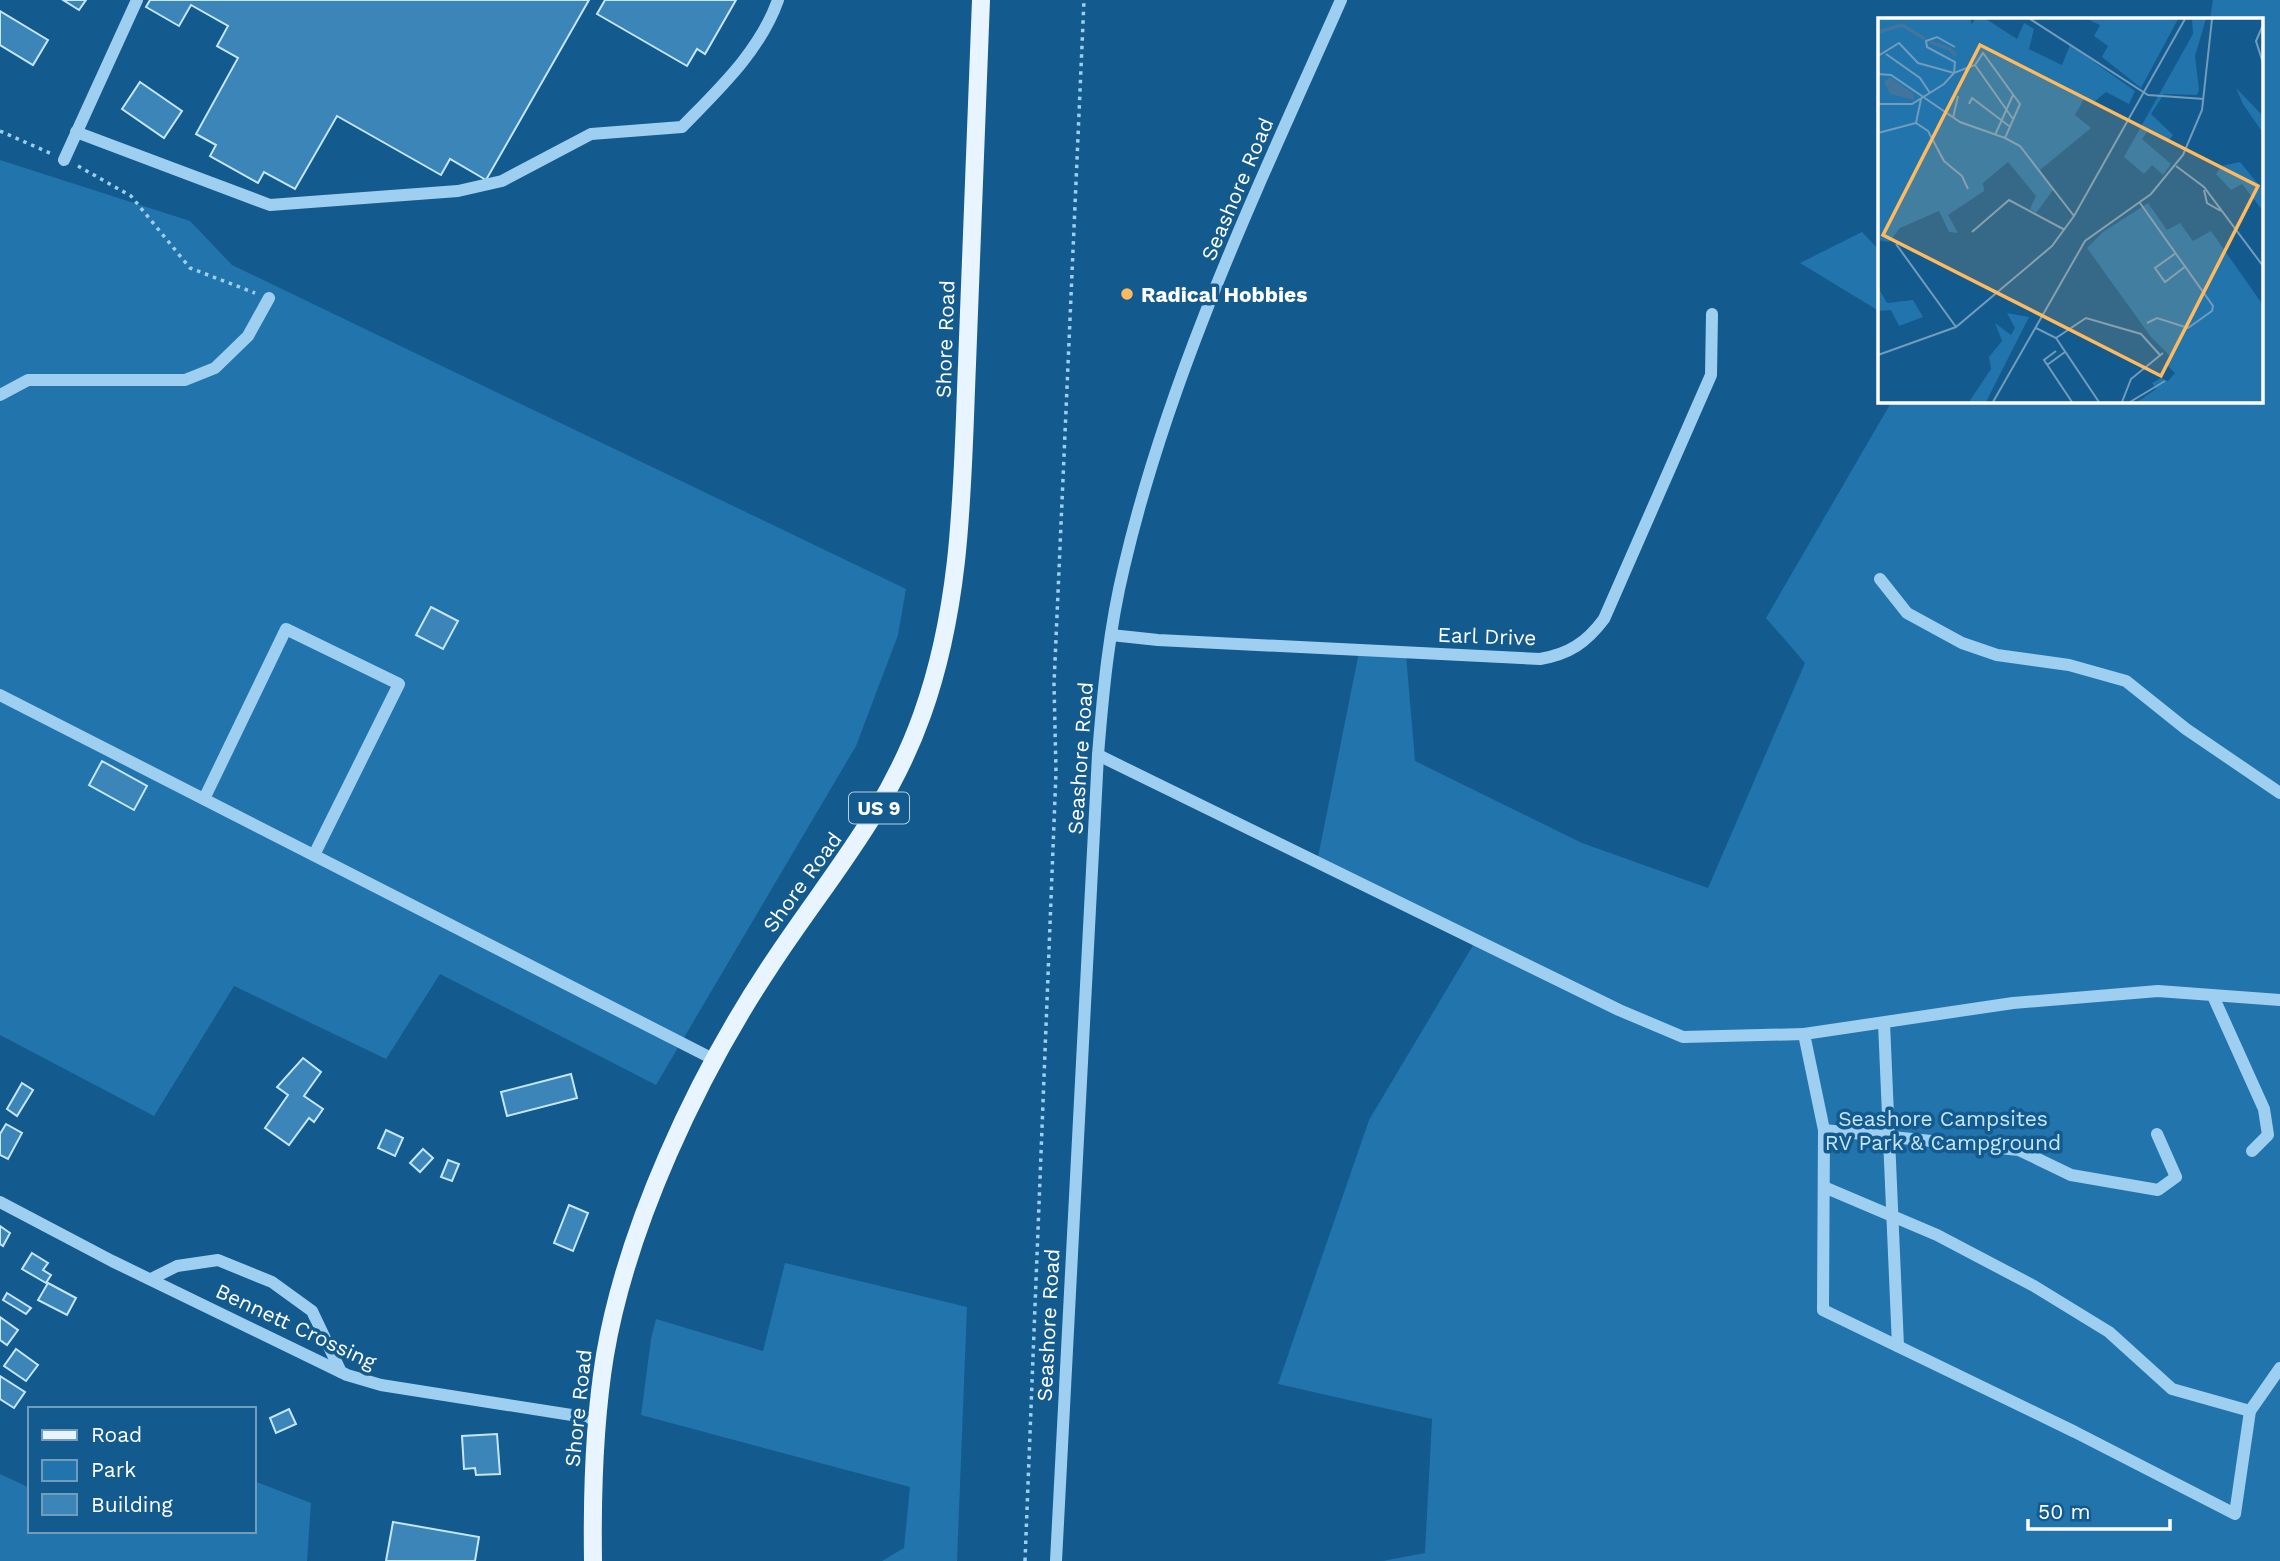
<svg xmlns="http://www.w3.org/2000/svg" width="2280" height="1561" viewBox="0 0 2280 1561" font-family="'Work Sans',sans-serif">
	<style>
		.green { fill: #2274ac }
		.building { fill: #3c85b8; stroke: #c5e6fc; stroke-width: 2 }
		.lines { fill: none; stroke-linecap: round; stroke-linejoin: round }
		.path { stroke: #9ecff1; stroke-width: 3.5; stroke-dasharray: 3.5 5; stroke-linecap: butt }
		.minor { stroke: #9ecff1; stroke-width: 12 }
		.major { stroke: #e8f4ff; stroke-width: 18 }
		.poi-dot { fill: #ffba5e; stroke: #135a8f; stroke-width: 2.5 }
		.labels { text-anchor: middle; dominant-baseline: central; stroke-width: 7; stroke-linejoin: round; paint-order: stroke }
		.shield { fill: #135a8f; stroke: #b8cedd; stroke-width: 2 }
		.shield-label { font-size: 19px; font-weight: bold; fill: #fff }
		.street-label { font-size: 21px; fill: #fff; stroke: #135a8f }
		.poi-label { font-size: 21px; font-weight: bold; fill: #fff; stroke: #135a8f; text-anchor: start }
		.park-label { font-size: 21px; fill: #c5e6fc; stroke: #135a8f }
		.inset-river { fill: none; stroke: #42759b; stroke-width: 3.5 }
		.inset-road { fill: none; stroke: #719cbc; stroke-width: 2 }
		.view { fill: #ffba5e; fill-opacity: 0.15; stroke: #ffba5e; stroke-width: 3.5 }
		.inset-edge { fill: none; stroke: #fff; stroke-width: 3.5 }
	</style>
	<rect width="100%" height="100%" fill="#135a8f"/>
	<!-- green -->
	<g class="green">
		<path d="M2213 0H2280V1561H1383L1425 1553 1432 1419 1278 1384 1369 1120 1475 942 1316 867 1359 652 1406 655 1415 761 1582 843 1708 888 1805 663 1766 618 1892 401H2261V19H2210Z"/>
		<path d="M0 160 190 221 232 265 906 589 898 635 856 746 656 1085 440 974 386 1059 234 986 154 1116 0 1035Z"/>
		<path d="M1862 232 1879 250V311L1800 263Z"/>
		<path d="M785 1263 967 1307 957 1561H882L904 1548 910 1487 641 1415 651 1339 656 1319 763 1351Z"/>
		<path d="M0 1474 30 1488V1531H254V1481L311 1503 307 1561H0Z"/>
	</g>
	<!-- building -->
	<g class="building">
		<path d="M63 0H86L79 10Z"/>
		<path d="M150 0H589L486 180 450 159 441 175 337 116 295 189 264 172 258 183 210 156 216 145 196 134 238 58 217 46 228 26 191 5 179 26 146 7Z"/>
		<path d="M605 0H736L705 54 697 49 687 66 597 14Z"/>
		<path d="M0 11 48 40 33 65 0 45Z"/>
		<path d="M140 82 182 111 164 138 122 109Z"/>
		<path d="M431 607 458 621 443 649 416 635Z"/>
		<path d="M102 761 147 786 134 810 89 785Z"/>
		<path d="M303 1058 321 1072 304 1096 323 1109 314 1122 309 1118 289 1145 265 1128 288 1095 277 1087Z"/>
		<path d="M571 1074 577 1098 507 1116 501 1092Z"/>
		<path d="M22 1083 33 1090 17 1116 7 1109Z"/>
		<path d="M6 1124 22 1133 8 1159 0 1155V1134Z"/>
		<path d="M386 1130 403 1138 395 1156 378 1148Z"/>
		<path d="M423 1149 433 1158 420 1172 410 1163Z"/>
		<path d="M448 1160 459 1164 452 1181 441 1177Z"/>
		<path d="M569 1205 588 1213 573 1251 554 1243Z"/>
		<path d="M0 1226 10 1233 3 1246 0 1244Z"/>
		<path d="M32 1253 48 1263 43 1270 51 1275 46 1283 22 1269Z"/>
		<path d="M48 1283 76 1298 67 1315 38 1300Z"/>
		<path d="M7 1293 31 1308 26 1314 3 1300Z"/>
		<path d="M0 1317 18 1330 7 1345 0 1340Z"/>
		<path d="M16 1349 38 1365 26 1381 4 1366Z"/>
		<path d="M0 1376 25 1392 14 1408 0 1399Z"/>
		<path d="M289 1409 296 1424 276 1433 270 1418Z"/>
		<path d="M497 1434 500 1474 476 1475 475 1468 464 1469 462 1436Z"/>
		<path d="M393 1522 479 1537 475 1561H386Z"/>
	</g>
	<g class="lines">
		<!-- path -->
		<g class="path">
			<path d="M0 131 52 154"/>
			<path d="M78 166 131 196 190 268 255 293"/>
			<path d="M1025 1561 1056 772 1054 684 1084 0"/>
		</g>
		<!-- minor -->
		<g class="minor">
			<path d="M76 132 270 205 458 191 502 181 591 134 682 127C719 89 760 51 778 0"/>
			<path d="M64 160 137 0"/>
			<path d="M0 395 28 380H185L215 368 248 336 269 298"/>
			<path d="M1880 579 1907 613 1962 643 1997 655 2069 665 2126 681 2186 729 2280 793"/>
			<path d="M1111 635 1158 640 1540 659C1569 654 1586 643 1604 619L1711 375 1712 314"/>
			<path d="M0 695 715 1060"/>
			<path d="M1098 755 1619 1010 1683 1037 1804 1034"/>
			<path d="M204 799 286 629 399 684 314 855"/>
			<path d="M2213 996 2264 1109 2268 1135 2252 1151"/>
			<path d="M2280 1000 2158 991 2013 1003 1804 1034 1824 1130 1823 1310 2075 1432 2235 1514 2250 1411 2280 1368"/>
			<path d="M1884 1023 1898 1346"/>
			<path d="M1824 1130 2019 1150 2071 1175 2158 1190 2176 1177 2157 1134"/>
			<path d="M1824 1187 1937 1235 2034 1286 2109 1332 2172 1389 2250 1411"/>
			<path d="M0 1202 112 1261 347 1375 381 1385 597 1419"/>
			<path d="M151 1279 177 1266 218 1260 272 1282 312 1311 341 1372"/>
			<path d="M1056 1561 1098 755C1103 692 1109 629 1124 567 1170 370 1259 185 1341 0"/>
		</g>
		<!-- major -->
		<path class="major" d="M593 1561C592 1493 594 1422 605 1355 627 1226 697 1077 769 968 825 882 887 814 922 715 963 601 962 483 967 364 972 243 976 121 981 0"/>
	</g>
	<!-- markers -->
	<circle class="poi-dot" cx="1127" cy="294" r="7"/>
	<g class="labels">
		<!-- shield labels -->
		<rect class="shield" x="849" y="792.5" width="60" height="31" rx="5"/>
		<g class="shield-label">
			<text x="879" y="808">US 9</text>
		</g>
		<!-- street labels -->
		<g class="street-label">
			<text transform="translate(1237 189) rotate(-67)">Seashore Road</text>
			<text transform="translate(945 339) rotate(-88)">Shore Road</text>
			<text transform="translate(1487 636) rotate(2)">Earl Drive</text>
			<text transform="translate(1080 758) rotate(-86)">Seashore Road</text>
			<text transform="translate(802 882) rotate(-54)">Shore Road</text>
			<text transform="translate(1048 1325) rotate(-87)">Seashore Road</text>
			<text transform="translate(296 1326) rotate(25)">Bennett Crossing</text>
			<text transform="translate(578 1408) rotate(-84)">Shore Road</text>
		</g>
		<!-- poi labels -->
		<g class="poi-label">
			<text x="1141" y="294">Radical Hobbies</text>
		</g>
		<!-- park labels -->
		<g class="park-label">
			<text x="1943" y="1118">Seashore Campsites<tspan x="1943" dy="24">RV Park &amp; Campground</tspan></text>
		</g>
	</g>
	<!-- overview -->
	<g transform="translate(1878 18)">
		<rect width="385" height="385" fill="#135a8f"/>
		<path d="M0 1H93V7L97 1H108L139 21 146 5 156 11 151 31 184 47 192 27 257 73 251 86 228 74 216 84 206 81 197 97 213 110 162 152 176 171 158 195 152 191 158 178 130 144 105 165 106 173 70 197 80 215 71 214 61 193 22 210 11 224 0 222ZM209 1H300L263 70 224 39 230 28 216 18 222 7ZM314 1H328L317 38 321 72 319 77 286 76 273 96 295 117 290 124 269 114 264 121 293 146 285 157 274 147 266 156 246 139 315 16ZM358 70 385 98V115L365 86ZM362 144 385 172V193L364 166 353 172 338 156 343 148ZM270 185 289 212 302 205 315 223 333 213 385 287V384H259L278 371 274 365 283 360 290 363 297 355 287 345 294 340 273 319 209 230 225 214ZM0 269 9 285 35 282 45 299 21 308 13 292 0 293ZM129 295 151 299 108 384H91L113 351 111 339 124 323 117 305 133 317 137 310Z" fill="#2274ac"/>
		<path d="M12 59 36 76V82L12 76 6 64Z" fill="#42759b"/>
		<path class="inset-river" d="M0 14 24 7 47 21M52 24 72 31 78 38"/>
		<path class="inset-road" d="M152 1 270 77 326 81M385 7 378 23 385 45M8 36 42 60 52 75M0 38 21 25 40 45 76 55 97 47 105 35 142 86 127 120 82 104 13 57 0 56M97 47 135 101M0 86H34L66 66 76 55 77 44 49 29 48 23 59 19 77 29M91 86 94 80 131 108M75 100 80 78M38 105 50 113 66 143 84 158 90 171M0 115 38 105 43 81M117 117 135 77M127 120 142 128 196 198M298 148 326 169 385 248M326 172 329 185 343 193M262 185 335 288 334 293 310 310 279 300 269 305M94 214 131 182 187 212M18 226 78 309M298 235 277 250 287 264 308 248M158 310 178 320 221 384M178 320 208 300 263 316 282 337M178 333 166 342 194 384M0 337 78 309 174 228 196 198 307 1M169 347 187 334M115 384 207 223 273 176 305 137 324 92 334 1M244 384 253 361 285 335M252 384 287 363"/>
		<path class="view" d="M102 27 380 168 283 358 5 217Z"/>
		<rect width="385" height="385" class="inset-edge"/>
	</g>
	<!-- legend -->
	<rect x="28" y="1407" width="228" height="126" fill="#135a8f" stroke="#719cbc" stroke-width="2"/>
	<rect x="42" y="1430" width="35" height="10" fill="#e8f4ff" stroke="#719cbc" stroke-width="2"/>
	<text x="91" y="1442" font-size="21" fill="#ffffff">Road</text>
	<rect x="42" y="1460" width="35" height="21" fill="#2274ac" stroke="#719cbc" stroke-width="2"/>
	<text x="91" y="1477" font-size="21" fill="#ffffff">Park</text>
	<rect x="42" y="1494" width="35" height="21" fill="#3c85b8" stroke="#719cbc" stroke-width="2"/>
	<text x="91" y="1512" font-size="21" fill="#ffffff">Building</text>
	<!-- scale -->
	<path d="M2028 1519v10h142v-10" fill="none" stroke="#ffffff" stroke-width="3.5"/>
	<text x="2038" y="1519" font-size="21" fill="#ffffff" stroke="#135a8f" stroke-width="5" paint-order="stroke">50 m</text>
</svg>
